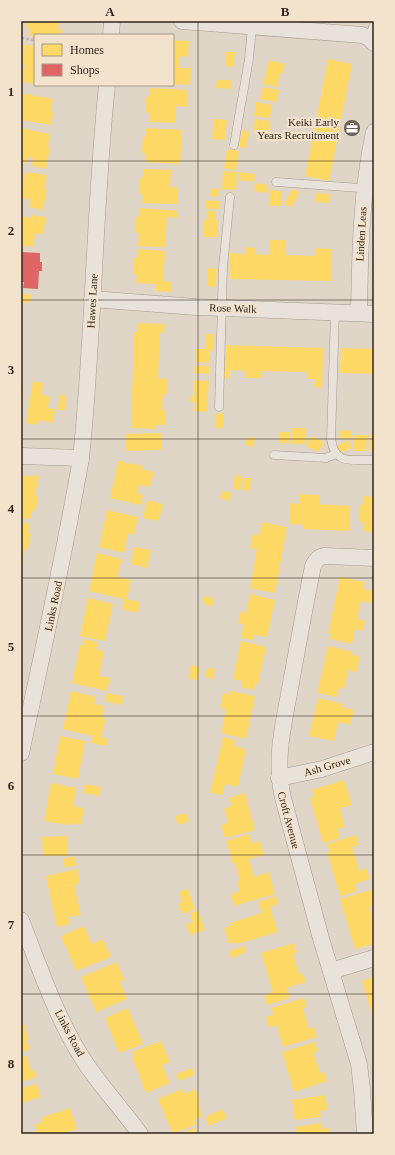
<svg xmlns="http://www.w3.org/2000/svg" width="395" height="1155" viewBox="0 0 395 1155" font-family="'Times New Roman',serif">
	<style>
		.homes { fill: #ffd966 }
		.shops { fill: #e06666 }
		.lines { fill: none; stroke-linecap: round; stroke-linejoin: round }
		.service-casing { stroke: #a59b92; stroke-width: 9 }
		.minor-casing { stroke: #a59b92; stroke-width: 17 }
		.path { stroke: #c1b9b2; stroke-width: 2.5; stroke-dasharray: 3 2; stroke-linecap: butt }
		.service { stroke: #e8e2da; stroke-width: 8 }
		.minor { stroke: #e8e2da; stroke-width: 16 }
		.grid { fill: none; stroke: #32241c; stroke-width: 1; stroke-opacity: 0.55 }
		.labels { text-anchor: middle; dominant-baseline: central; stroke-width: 4; stroke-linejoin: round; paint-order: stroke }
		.poi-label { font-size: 11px; fill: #32241c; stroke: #f3e3cd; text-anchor: end }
		.street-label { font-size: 11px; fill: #32241c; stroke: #f3e3cd }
		.neatline { fill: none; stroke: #32241c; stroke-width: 1.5 }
		.grid-label { font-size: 13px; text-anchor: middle; font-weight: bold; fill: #32241c }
	</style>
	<rect width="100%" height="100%" fill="#e0d6c8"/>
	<!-- homes -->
	<g class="homes">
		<path d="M27 21H59L58 29H61V35L29 36 30 28 26 27Z"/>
		<path d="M173 40 189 41 188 57 180 56 179 68H191L190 85 173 84Z"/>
		<path d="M24 45 35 46V84L22 82 25 65 21 64Z"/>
		<path d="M226 52H235L233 67 225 66Z"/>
		<path d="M328 59 352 64 329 181 305 176Z"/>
		<path d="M269 60 285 64 282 74H280L277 87 263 84Z"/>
		<path d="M217 80H231V89L216 88Z"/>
		<path d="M263 87 279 90 277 102 260 99Z"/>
		<path d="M150 88 188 90 187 107 176 106V123L149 122V113H146V97H150Z"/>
		<path d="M21 93 53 99 51 112H53L51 125 21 120Z"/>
		<path d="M256 102 272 105 270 118 254 116Z"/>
		<path d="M214 119 227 120 225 140 212 139Z"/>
		<path d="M255 119 270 121 268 134 253 131Z"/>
		<path d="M21 128 50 134 48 146 50 147 46 169 32 166 33 158 28 157 27 163 21 162Z"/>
		<path d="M146 128 182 130 180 164 145 162V154L142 153 143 137H146Z"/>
		<path d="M242 130 249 132 247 148 239 147Z"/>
		<path d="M227 149 239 151 236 170 224 168Z"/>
		<path d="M144 169 171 170 170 187H178V204L142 203 143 194H139L140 178H143Z"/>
		<path d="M223 171 237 172 236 190 222 189Z"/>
		<path d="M25 172 47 175 44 188 47 189 43 210 29 207 30 199 21 198Z"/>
		<path d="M240 172 255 174 254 182 239 180Z"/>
		<path d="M255 183 268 185 267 193 254 191Z"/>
		<path d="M211 188 219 189 218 197 210 196Z"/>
		<path d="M292 189 299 192 292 207 284 204Z"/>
		<path d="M270 190 282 191V206H270Z"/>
		<path d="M315 193 329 194V203L315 202Z"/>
		<path d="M205 200 220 201 219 209H205Z"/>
		<path d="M140 208 178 211V218L167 217 165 247 138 246 139 234 136 233V217H140Z"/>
		<path d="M208 211H216L215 220H218L217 237H203L204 220 207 219Z"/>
		<path d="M32 215 46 217 43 234 35 233 33 247 21 245V216L31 218Z"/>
		<path d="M270 240H285V255L315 256 316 248 331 249V281L230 279V253L245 254V247L255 248V254L270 255Z"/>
		<path d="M138 249 165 251 163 281 172 282V292L155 291 156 284 136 283 137 275 133 274 134 258H137Z"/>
		<path d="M208 268 217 269 216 287 207 286Z"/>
		<path d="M21 293 31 295 30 303 21 302Z"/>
		<path d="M137 323 165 324 164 333H160L158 378 167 379V394H163L162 410H166L165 425H156V429L131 428 134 332H137Z"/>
		<path d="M205 334H214V350H210V363L195 362 196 349H205Z"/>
		<path d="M224 345 323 348 322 388 314 387 315 379H307V372L261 371V378H246V371L230 370V378H223Z"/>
		<path d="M341 348 374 349V374L340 373Z"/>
		<path d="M195 365 209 366V374L194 373Z"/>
		<path d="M194 380 209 381 207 412 194 411 195 402H190V396L193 397Z"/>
		<path d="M33 381 43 383 42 395 50 396 48 408 55 409 53 423 39 420 38 425 26 423Z"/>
		<path d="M21 383 24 384 22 407H21Z"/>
		<path d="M59 395H66L65 410H58Z"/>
		<path d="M223 413V428H216L215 414Z"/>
		<rect x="291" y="428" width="14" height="16"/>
		<path d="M340 430 352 431 351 439 340 438Z"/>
		<rect x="279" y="432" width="11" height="11"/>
		<path d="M161 433 162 450 126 451V434Z"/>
		<path d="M370 434H374V451H369Z"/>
		<path d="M354 435H367L366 451H354Z"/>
		<path d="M311 436 324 442 319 452 306 446Z"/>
		<path d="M247 437 255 438 253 447 245 445Z"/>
		<path d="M349 440 352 448 340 453 336 446Z"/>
		<path d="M118 461 143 466 142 469 154 472 150 487 139 485 137 494 143 495 141 505 110 498Z"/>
		<path d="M235 475 242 476 240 490 233 489Z"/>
		<path d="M21 476H39L35 495 38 496 37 503 35 511H32L30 519 21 518Z"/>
		<path d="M244 478H251L250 491 242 490Z"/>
		<path d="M222 491 232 493 229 501 220 498Z"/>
		<path d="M299 494 319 495V504L349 506V531L303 529V525L289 524 290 503 299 504Z"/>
		<path d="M363 496 374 497V532L363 531 364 522H359L360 505H363Z"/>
		<path d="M147 500 163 504 159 521 143 518Z"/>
		<path d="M107 510 138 517 134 535 128 534 124 553 99 547Z"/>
		<path d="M21 522 30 524 28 533H31L28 549 25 548 23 562 21 561Z"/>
		<path d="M262 522 287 527 275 593 250 588 257 549 250 548 253 534 259 535Z"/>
		<path d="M134 547 151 550 147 568 131 564Z"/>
		<path d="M97 553 122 559 117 577 131 580 127 599 140 602 138 613 122 609 124 599 89 591Z"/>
		<path d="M340 577 365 582 363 589 374 591 372 603 361 601 357 619 365 621 363 631 355 629 352 644 330 639 331 634 328 633Z"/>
		<path d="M250 594 275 600 267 637 254 635 253 640 241 638 244 624 238 623 240 612 246 613Z"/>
		<path d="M204 596 214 598 213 606 203 604Z"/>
		<path d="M88 598 113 604 105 641 80 636Z"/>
		<path d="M84 639 98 642 96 649 104 651 99 676 110 678 107 691 72 683 80 645 83 646Z"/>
		<path d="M241 641 266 647 258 684H255L254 690 241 687 242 681 233 679Z"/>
		<path d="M328 646 353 652 352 655 360 656 357 672 348 670 344 689 339 688 337 697 317 693Z"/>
		<path d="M191 665 200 667 197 680 188 678Z"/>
		<path d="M207 668 215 669 213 679 205 677Z"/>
		<path d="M71 691 96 697 94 704 104 706 102 717 106 718 101 737 108 739 106 746 91 743 93 736 63 729Z"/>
		<path d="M230 691 255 696 246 739 221 733 226 709 220 708 223 693 229 694Z"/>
		<path d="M107 693 123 696 122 705 105 701Z"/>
		<path d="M318 698 343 704 342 707 354 710 350 725 338 722 334 741 309 736Z"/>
		<path d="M60 736 85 741 78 779 53 774Z"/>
		<path d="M223 737 235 740 234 746 246 749 238 787 225 784 223 795 210 793Z"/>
		<path d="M344 780 352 805 340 808 345 827 338 829 340 838 323 843 310 798 314 797 312 790Z"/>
		<path d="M51 783 76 788 73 806 84 808 81 825 69 823V825L44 821Z"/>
		<path d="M85 784 101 787 100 796 83 793Z"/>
		<path d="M245 793 255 830 225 838 221 825 228 823 224 808 232 806 229 798Z"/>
		<path d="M186 813 189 821 178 825 175 816Z"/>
		<path d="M249 834 252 843 260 841 264 855 249 859 254 877 269 872 275 894 234 906 231 894 240 891 237 882 240 881 235 863 233 864 226 841Z"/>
		<path d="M356 835 359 845 352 847 357 863 359 871 366 868 370 879 355 884 357 891 340 896 327 852H330L327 844Z"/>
		<path d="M67 836 68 856H43L42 837Z"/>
		<path d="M74 856 77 865 65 868 63 859Z"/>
		<path d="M77 869 80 883 74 885 81 915 68 917 70 924 57 927 46 876Z"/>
		<path d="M188 889 195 909 182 914 178 904 182 902 179 892Z"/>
		<path d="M374 889V905L369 907 374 924V944L355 949 340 899Z"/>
		<path d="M276 896 278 904 270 907 278 932 237 944 236 942 229 944 224 928 231 926 230 923 262 913 258 902Z"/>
		<path d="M198 910 205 930 190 935 186 924 193 922 190 913Z"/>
		<path d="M84 926 92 944 103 939 111 957 76 971 61 936Z"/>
		<path d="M294 943 297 952 293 954 299 974 303 973 306 982 287 988 290 998 267 1005 264 995 273 992 261 953Z"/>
		<path d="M244 946 246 953 231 958 229 951Z"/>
		<path d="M117 962 124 980 120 982 127 999 96 1012 81 977Z"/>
		<path d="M374 977V1021L362 981Z"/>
		<path d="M304 998 307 1007 303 1008 309 1029 314 1027 317 1037 283 1047 277 1025 269 1028 266 1017 274 1014 271 1008Z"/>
		<path d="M128 1008 143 1044 119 1053 105 1018Z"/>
		<path d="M24 1024 29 1039 26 1040 30 1049 21 1052V1025Z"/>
		<path d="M161 1041 170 1062 162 1065 170 1083 146 1093 132 1057H134L132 1052Z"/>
		<path d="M315 1042 318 1052 313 1053 320 1073 324 1072 327 1081 294 1092 282 1052Z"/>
		<path d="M27 1056 31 1071 34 1070 37 1077 21 1082V1057Z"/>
		<path d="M192 1068 195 1075 179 1081 176 1074Z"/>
		<path d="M37 1084 41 1097 21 1103V1088Z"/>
		<path d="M182 1089 184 1094 195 1089 200 1102 198 1103 202 1115 201 1117 194 1120 197 1124 173 1134 158 1099Z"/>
		<path d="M325 1095 328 1110 320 1111 321 1117 295 1120 292 1100Z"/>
		<path d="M70 1108 77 1129 62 1134H28L37 1131 34 1125 42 1122 41 1118Z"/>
		<path d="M223 1109 227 1118 209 1126 205 1117Z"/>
		<path d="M321 1123 322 1129 329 1128 330 1134H297L296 1127Z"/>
		<path d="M195 1128 197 1134H179Z"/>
	</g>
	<!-- shops -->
	<path class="shops" d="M21 252 40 253V262H42V271H39L38 289 23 288 24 282H21Z"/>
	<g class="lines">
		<defs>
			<g id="service">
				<path d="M369 38 374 24"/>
				<path d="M234 145 249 59 252 26"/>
				<path d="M276 182 374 189"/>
				<path d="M335 312 331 439C335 466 352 459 374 460"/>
				<path d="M219 407 223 267 230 197"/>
				<path d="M274 455 326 458 336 454"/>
			</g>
			<g id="minor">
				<path d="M182 21 362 35 369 38 374 43"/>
				<path d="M111 35 112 21"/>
				<path d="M92 299 196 307 374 314"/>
				<path d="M359 313C360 252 361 191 374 132"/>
				<path d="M21 456 81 458C94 334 94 209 107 85"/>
				<path d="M21 753C42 655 64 557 81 458"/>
				<path d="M279 778 322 769 374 752"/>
				<path d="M21 920C39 966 55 1014 81 1056 98 1084 121 1107 140 1134"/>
				<path d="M331 971 374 958"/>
				<path d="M365 1134 362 1090 359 1064 322 942 283 798C274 759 284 722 291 683 298 644 305 605 313 566 316 560 318 557 325 556L374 558"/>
			</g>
		</defs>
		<!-- service casing -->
		<use href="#service" class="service-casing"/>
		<!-- minor casing -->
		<use href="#minor" class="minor-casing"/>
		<!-- path -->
		<path class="path" d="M21 38 35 40"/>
		<!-- service -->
		<use href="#service" class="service"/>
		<!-- minor -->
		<use href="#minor" class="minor"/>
	</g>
	<!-- grid -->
	<path class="grid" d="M198 21V1134M21 161H374M21 300H374M21 439H374M21 578H374M21 716H374M21 855H374M21 994H374"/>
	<!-- icons -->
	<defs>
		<symbol id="office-disc" viewBox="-11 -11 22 22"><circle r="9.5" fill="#6f6258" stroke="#f3e3cd"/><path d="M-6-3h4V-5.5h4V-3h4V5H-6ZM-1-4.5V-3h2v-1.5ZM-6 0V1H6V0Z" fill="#fff"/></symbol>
	</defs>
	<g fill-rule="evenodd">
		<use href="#office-disc" x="342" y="118" width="20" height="20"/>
	</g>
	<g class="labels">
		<!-- poi labels -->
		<g class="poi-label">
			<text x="339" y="122">Keiki Early<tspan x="339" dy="13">Years Recruitment</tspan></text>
		</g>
		<!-- street labels -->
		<g class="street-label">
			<text transform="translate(361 234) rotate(-87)">Linden Leas</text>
			<text transform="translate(92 301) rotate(-87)">Hawes Lane</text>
			<text transform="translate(233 308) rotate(2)">Rose Walk</text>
			<text transform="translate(53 606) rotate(-78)">Links Road</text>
			<text transform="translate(327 766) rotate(-16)">Ash Grove</text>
			<text transform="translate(289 820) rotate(75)">Croft Avenue</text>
			<text transform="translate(70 1033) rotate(62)">Links Road</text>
		</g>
	</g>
	<!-- border -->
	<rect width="395" height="1155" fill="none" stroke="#f3e3cd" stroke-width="44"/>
	<!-- legend -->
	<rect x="34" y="34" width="140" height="52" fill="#f3e3cd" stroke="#a69786"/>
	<rect x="42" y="44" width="20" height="12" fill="#ffd966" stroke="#a69786"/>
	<text x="70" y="54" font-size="12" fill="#32241c">Homes</text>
	<rect x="42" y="64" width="20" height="12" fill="#e06666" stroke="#a69786"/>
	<text x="70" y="74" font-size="12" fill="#32241c">Shops</text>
	<rect x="22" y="22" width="351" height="1111" class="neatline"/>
	<g class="grid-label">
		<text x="110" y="16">A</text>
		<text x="285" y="16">B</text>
		<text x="11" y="96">1</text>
		<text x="11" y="235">2</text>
		<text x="11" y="374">3</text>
		<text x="11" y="513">4</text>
		<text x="11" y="651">5</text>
		<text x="11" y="790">6</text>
		<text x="11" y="929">7</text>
		<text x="11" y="1068">8</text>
	</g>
</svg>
